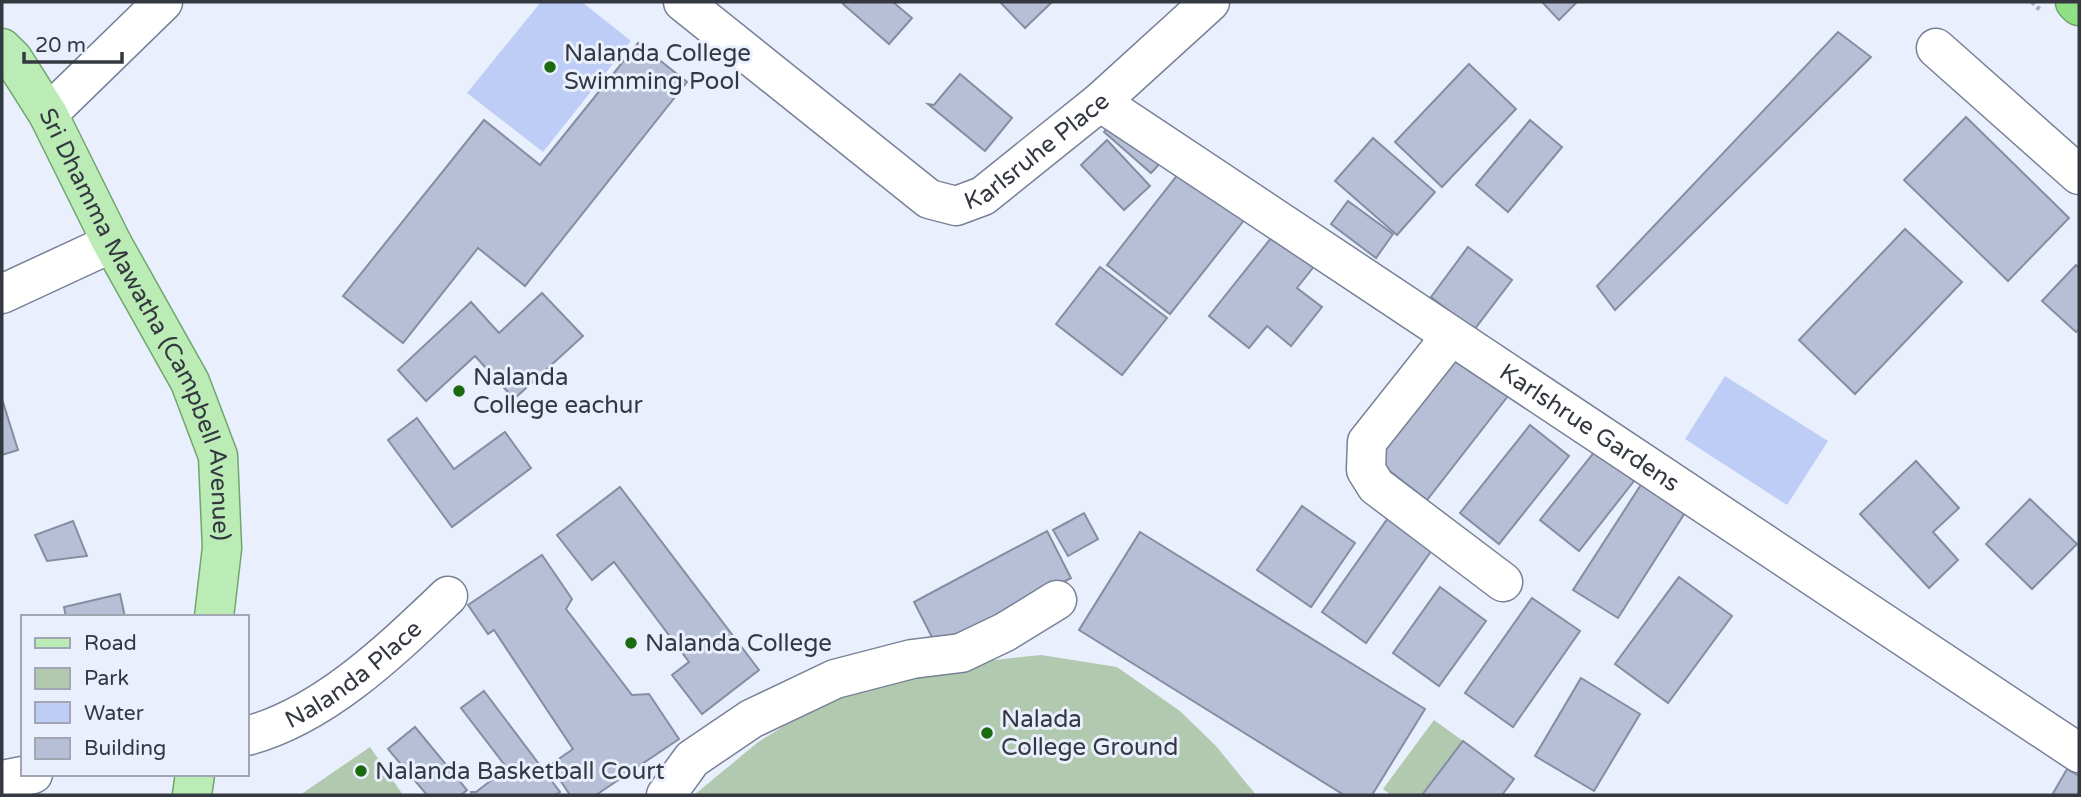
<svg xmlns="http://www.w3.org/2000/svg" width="2081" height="797" viewBox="0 0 2081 797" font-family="'Varela Round',sans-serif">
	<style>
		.green { fill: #b1c9ae }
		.water { fill: #bdcdf5 }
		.building { fill: #b6bfd6; stroke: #858da3; stroke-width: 2 }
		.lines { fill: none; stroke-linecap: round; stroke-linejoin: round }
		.minor-casing { stroke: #788196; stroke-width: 41 }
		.major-casing { stroke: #70a56e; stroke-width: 41 }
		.highway-casing { stroke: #70a56e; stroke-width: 41 }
		.path { stroke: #a8adba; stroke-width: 4.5; stroke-dasharray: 3.5 3.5; stroke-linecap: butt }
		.minor { stroke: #fff; stroke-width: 38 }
		.major { stroke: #bcecb6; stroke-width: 38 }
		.highway { stroke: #90e086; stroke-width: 38 }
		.poi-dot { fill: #1a6b10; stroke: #e9effd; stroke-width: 2.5 }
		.labels { text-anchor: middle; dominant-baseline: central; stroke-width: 6; stroke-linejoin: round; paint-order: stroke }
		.poi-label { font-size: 24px; fill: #343841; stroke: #e9effd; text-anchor: start }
		.street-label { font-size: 24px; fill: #343841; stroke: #e9effd }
	</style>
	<rect width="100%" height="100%" fill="#e9effd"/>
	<!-- green -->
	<g class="green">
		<path d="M1041 655 1117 667 1180 711 1216 746 1256 795H694L757 743 787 724 846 692 964 663Z"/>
		<path d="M1434 720 1463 741 1422 795H1391L1383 789Z"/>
		<path d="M370 747 403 795H300Z"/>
	</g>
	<!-- water -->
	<g class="water">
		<path d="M541 2H582L631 41 543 152 467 93Z"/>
		<path d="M1725 376 1828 441 1787 505 1685 439Z"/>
	</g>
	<!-- building -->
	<g class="building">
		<path d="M845 2H893L912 18 889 44 843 4Z"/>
		<path d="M1000 2H1052L1025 28Z"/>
		<path d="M1542 2H1577L1559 20Z"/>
		<path d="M1838 32 1871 57 1615 310 1597 286Z"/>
		<path d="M638 43 687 82 525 286 478 248 403 343 343 296 484 120 540 165Z"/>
		<path d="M1469 64 1516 109 1442 187 1395 142Z"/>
		<path d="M960 74 1012 118 985 151 928 104 934 105Z"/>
		<path d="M1966 117 2069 218 2008 281 1904 180Z"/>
		<path d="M1117 118 1164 159 1151 173 1104 132Z"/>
		<path d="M1530 120 1562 147 1508 212 1476 185Z"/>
		<path d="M1373 138 1435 192 1397 235 1335 181Z"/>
		<path d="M1107 140 1150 186 1124 210 1081 165Z"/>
		<path d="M1186 164 1249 214 1170 314 1107 265Z"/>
		<path d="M1348 201 1393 234 1376 258 1331 224Z"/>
		<path d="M1279 228 1319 260 1297 288 1322 307 1291 346 1267 326 1249 348 1209 316Z"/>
		<path d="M1905 229 1962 282 1855 394 1799 340Z"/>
		<path d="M1468 247 1512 280 1474 330 1431 297Z"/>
		<path d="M2076 265 2079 268V330L2076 332 2042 301Z"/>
		<path d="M1100 267 1167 318 1122 375 1056 324Z"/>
		<path d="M542 293 583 336 514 399 475 356 426 401 398 370 471 302 499 333Z"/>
		<path d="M1454 353 1508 396 1427 500 1372 457Z"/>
		<path d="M2 399 18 450 2 455Z"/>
		<path d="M417 418 454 469 505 432 531 468 452 527 388 440Z"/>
		<path d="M1530 425 1569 456 1499 544 1460 513Z"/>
		<path d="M1596 450 1634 481 1579 551 1540 520Z"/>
		<path d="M1916 461 1959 508 1933 532 1958 560 1929 588 1860 514Z"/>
		<path d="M1644 480 1688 508 1618 618 1573 590Z"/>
		<path d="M620 487 759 670 702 714 672 675 689 662 614 562 592 580 557 535Z"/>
		<path d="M2030 499 2077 544 2032 589 1986 544Z"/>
		<path d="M1302 506 1355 543 1311 607 1257 570Z"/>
		<path d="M1084 513 1098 539 1068 556 1053 530Z"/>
		<path d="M1388 518 1432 550 1366 643 1322 612Z"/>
		<path d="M73 521 87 556 47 561 35 535Z"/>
		<path d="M1047 531 1071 578 938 649 914 602Z"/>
		<path d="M1140 532 1425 709 1372 795H1344L1079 630Z"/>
		<path d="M542 555 572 599 566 609 632 695 649 694 679 739 596 795H570L550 765 573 749 494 630 488 634 468 605Z"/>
		<path d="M1679 577 1732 616 1668 703 1615 664Z"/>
		<path d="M1440 587 1486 621 1439 686 1393 653Z"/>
		<path d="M120 594 125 617H66L64 607Z"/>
		<path d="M1532 598 1580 631 1513 727 1465 693Z"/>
		<path d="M1581 678 1640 714 1594 791 1535 756Z"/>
		<path d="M484 691 560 792 555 795H472L471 792H476L507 768 461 708Z"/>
		<path d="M415 727 467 790 461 795H427L388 749Z"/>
		<path d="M1463 741 1514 779 1502 795H1422Z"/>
		<path d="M2067 769 2079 776V795H2052Z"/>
	</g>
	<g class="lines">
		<defs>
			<g id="minor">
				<path id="s1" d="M683 2 929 199 956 206 983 196 1100 102 1210 2"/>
				<path d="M1936 48 2079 175"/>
				<path id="s2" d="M1100 102 2079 753"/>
				<path d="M48 114 163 2"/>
				<path d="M2 294 112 243"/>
				<path d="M1451 336 1367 442 1366 470 1376 486 1503 582"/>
				<path id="s3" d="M247 736C325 715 391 650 448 596"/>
				<path d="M2 780 33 774"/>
				<path d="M666 795 692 759 751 719 835 679 912 659 961 653 1005 632 1057 600"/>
			</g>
			<g id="major">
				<path id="s4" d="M2 48 13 59 48 114 112 243 190 382 218 456 222 548 214 617"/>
				<path d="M192 795 195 774"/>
			</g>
			<path id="highway" d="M2075 2 2079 6"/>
		</defs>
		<!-- minor casing -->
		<use href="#minor" class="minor-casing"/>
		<!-- major casing -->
		<use href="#major" class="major-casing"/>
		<!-- highway casing -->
		<use href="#highway" class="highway-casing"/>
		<!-- path -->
		<path class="path" d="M2032 2 2040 10"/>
		<!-- minor -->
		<use href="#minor" class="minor"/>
		<!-- major -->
		<use href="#major" class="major"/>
		<!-- highway -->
		<use href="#highway" class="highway"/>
	</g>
	<!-- markers -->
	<g class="poi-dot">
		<circle cx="550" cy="67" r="7"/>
		<circle cx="459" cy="391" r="7"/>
		<circle cx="631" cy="643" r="7"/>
		<circle cx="987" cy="733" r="7"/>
		<circle cx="361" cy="771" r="7"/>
	</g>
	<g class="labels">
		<!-- poi labels -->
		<g class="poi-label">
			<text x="564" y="53">Nalanda College<tspan x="564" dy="28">Swimming Pool</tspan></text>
			<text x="473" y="377">Nalanda<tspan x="473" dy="28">College eachur</tspan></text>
			<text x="645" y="643">Nalanda College</text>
			<text x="1001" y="719">Nalada<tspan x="1001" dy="28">College Ground</tspan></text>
			<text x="375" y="771">Nalanda Basketball Court</text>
		</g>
		<!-- street labels -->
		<g class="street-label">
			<text stroke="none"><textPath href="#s1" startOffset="441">Karlsruhe Place</textPath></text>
			<text stroke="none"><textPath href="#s4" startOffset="312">Sri Dhamma Mawatha (Campbell Avenue)</textPath></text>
			<text stroke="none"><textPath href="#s2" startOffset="588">Karlshrue Gardens</textPath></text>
			<text stroke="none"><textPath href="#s3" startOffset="124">Nalanda Place</textPath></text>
		</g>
	</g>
	<!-- border -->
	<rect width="2081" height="797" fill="none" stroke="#343841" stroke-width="7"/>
	<!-- legend -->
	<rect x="21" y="615" width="228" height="161" fill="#e9effd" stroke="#a1a6b2" stroke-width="2"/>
	<rect x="35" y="638" width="35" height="10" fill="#bcecb6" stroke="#a1a6b2" stroke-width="2"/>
	<text x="84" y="650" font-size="21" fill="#343841">Road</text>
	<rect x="35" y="668" width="35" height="21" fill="#b1c9ae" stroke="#a1a6b2" stroke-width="2"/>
	<text x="84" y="685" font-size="21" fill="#343841">Park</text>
	<rect x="35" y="702" width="35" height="21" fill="#bdcdf5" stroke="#a1a6b2" stroke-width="2"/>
	<text x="84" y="720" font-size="21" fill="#343841">Water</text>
	<rect x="35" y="738" width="35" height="21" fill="#b6bfd6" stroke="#a1a6b2" stroke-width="2"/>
	<text x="84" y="755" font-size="21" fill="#343841">Building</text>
	<!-- scale -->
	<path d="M24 52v10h98v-10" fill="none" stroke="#343841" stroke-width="3.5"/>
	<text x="35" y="52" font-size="21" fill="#343841" stroke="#e9effd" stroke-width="5" paint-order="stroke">20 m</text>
</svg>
